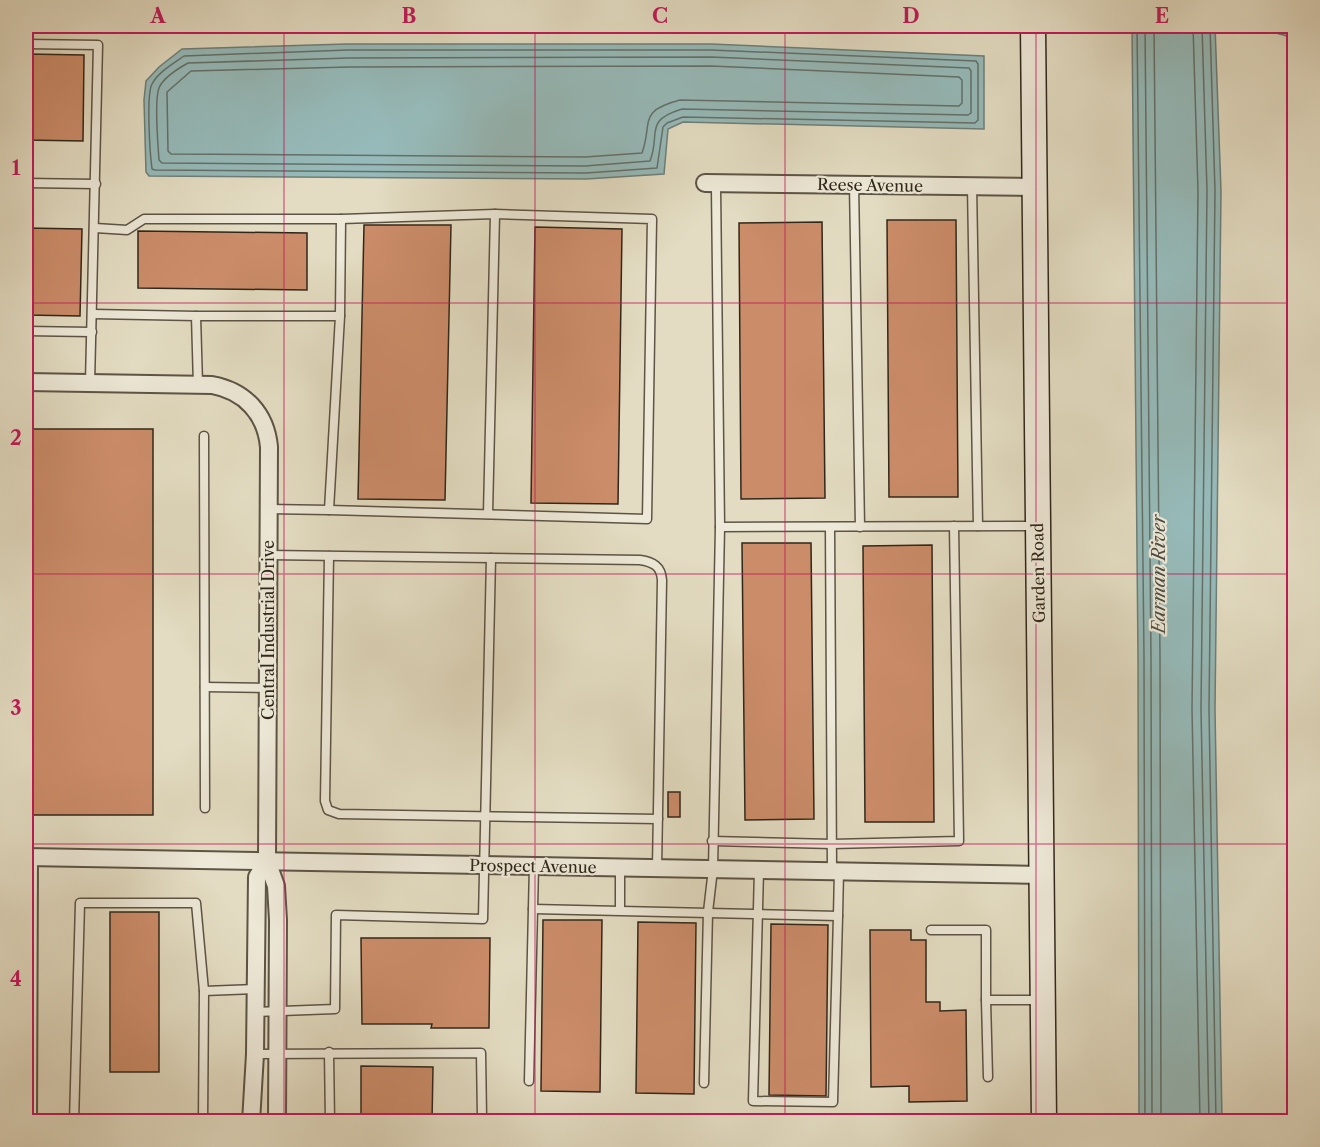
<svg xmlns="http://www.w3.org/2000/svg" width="1320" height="1147" viewBox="0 0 1320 1147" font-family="'Libre Caslon Text',serif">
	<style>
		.water { fill: #96bab9; stroke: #6d7f7a; stroke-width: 1.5 }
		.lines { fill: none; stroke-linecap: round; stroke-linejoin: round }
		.shore { stroke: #63706a; stroke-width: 1.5 }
		.building { fill: #cb8c69; stroke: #30271b; stroke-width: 1.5 }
		.lane-casing { stroke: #5d5445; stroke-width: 11 }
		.street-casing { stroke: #5d5445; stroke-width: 20 }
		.secondary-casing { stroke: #30271b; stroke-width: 27 }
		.lane { stroke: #ede8d7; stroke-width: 8 }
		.street { stroke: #ede8d7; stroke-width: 16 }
		.secondary { stroke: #ede8d7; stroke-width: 24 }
		.grid { fill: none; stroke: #c2185b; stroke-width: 1.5; stroke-opacity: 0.55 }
		.labels { text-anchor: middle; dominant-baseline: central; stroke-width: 4.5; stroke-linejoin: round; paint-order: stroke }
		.street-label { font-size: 16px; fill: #30271b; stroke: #ede8d7 }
		.water-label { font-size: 18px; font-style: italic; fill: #4a4c42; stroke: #ede8d7 }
		.neatline { fill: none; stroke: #c2185b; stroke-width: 2 }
		.grid-label { font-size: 20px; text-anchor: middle; font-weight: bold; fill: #c2185b }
	</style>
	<rect width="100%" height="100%" fill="#e3dcc2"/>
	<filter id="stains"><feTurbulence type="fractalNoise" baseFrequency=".00333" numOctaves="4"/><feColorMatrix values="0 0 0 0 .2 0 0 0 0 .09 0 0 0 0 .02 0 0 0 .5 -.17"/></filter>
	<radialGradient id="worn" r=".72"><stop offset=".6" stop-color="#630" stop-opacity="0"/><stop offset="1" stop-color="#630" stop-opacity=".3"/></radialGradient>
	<!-- water -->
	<g class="water">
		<path d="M1132 26H1215L1221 191 1215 709 1222 1121H1139L1138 657Z"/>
		<path d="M1262 26H1294V38L1276 33Z"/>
		<path d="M347 44H711L984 56V129L683 122 668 129 664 174 586 179 149 176 146 172 144 100 146 81 159 67 182 49Z"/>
	</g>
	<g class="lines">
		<!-- shore -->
		<g class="shore">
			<path d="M1137 26 1144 657 1145 1122"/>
			<path d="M1145 26 1151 657 1152 1122"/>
			<path d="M1154 26 1160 656 1161 1122"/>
			<path d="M1193 26 1198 191 1192 709 1200 1122"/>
			<path d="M1202 26 1207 191 1201 709 1209 1122"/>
			<path d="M1210 26 1215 191 1209 709 1216 1122"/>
			<path d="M348 50H711L976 61 978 64V120L975 123 683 117 667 123 663 127 657 168 586 173 155 170 152 169C150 154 146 95 152 84 158 72 174 63 184 56Z"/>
			<path d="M711 57 969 68 971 71V113L968 115 682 109C643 121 661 133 650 161L585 166 162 163 159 160C158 145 154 100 159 88 163 78 179 68 188 63L348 58Z"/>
			<path d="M711 66 959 77 962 80V103L959 106 680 100C637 111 653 123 642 153L585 157 171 154 168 151 167 92 191 71 348 67Z"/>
		</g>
	</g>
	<!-- building -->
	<g class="building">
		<path d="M26 54 84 55 83 141 26 140Z"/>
		<path d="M887 220H956L958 497H889Z"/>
		<path d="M822 222 825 498 741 499 739 223Z"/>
		<path d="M364 225H451L445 500 358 499Z"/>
		<path d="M535 227 622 229 618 504 531 503Z"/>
		<path d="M26 228 82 229 80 316 26 315Z"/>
		<path d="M138 231 307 233V290L138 288Z"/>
		<rect x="26" y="429" width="127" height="386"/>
		<path d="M742 543H811L814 819 745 820Z"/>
		<path d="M932 545 934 822H865L863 546Z"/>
		<rect x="668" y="792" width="12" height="25"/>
		<rect x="110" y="912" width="49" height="160"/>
		<path d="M543 920H602L600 1092 541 1091Z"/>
		<path d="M638 922 696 923 694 1094 636 1093Z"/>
		<path d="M771 924 828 925 826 1096 769 1095Z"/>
		<path d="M870 930H911V940H926V1002H940V1011L966 1010 967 1101 909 1102V1086L871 1087Z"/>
		<path d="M361 938H490L489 1028H431L432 1024H362Z"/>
		<path d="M361 1066 433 1067 432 1122H361Z"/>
	</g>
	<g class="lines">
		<defs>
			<g id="lane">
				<path d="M26 44 98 45 90 383"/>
				<path d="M26 183 96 184"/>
				<path d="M719 184 716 187 720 527"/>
				<path d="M854 184 860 527"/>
				<path d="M972 186 978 526"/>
				<path d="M95 228 127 230 144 219H341L495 214 652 219 647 519 329 510"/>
				<path d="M93 314 196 316 198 385"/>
				<path d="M196 316H340L341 219"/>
				<path d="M26 331 92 332"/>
				<path d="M204 436 205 808"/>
				<path d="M268 509 329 510 340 316"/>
				<path d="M488 514 495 214"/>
				<path d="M830 527 832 871"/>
				<path d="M268 555 640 560C653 562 661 566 662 580L657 868"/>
				<path d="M329 556 325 801 328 810 339 814 658 819"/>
				<path d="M205 687 268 688"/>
				<path d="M712 841 832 844 959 841 954 526"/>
				<path d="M759 870 753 1101 833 1102 838 916"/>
				<path d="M533 909 838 916 839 871"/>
				<path d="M620 910V868"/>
				<path d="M931 930H986V1000H1042"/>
				<path d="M986 1000 988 1077"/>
				<path d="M255 1012 335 1009 336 915 483 919 491 558"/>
				<path d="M329 1052 330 1122"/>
				<path d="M255 1054 481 1053 482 1118"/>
				<path d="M529 1081 534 866"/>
				<path d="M704 1083 708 912 713 869 720 527 1038 526"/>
				<path d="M74 1122 80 903H196L204 991 256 989"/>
				<path d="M203 1122 204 991"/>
			</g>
			<g id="street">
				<path d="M705 183 1035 187"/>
				<path d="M26 382 212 385C245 391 266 414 269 447L267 861 276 886 278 920 277 1122"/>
				<path d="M26 857 1041 875"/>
				<path d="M28 1122 29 858"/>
				<path d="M251 1122 255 1054 257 877 267 861"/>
			</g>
			<path id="secondary" d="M1033 26 1044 1122"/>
		</defs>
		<!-- lane casing -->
		<use href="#lane" class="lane-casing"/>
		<!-- street casing -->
		<use href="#street" class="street-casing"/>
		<!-- secondary casing -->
		<use href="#secondary" class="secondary-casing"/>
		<!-- lane -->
		<use href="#lane" class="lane"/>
		<!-- street -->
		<use href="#street" class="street"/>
		<!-- secondary -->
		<use href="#secondary" class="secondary"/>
	</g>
	<!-- grid -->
	<path class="grid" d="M284 26V1122M535 26V1122M785 26V1122M1036 26V1122M26 303H1294M26 574H1294M26 844H1294"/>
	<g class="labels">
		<!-- street labels -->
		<g class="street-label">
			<text transform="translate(870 185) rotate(1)">Reese Avenue</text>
			<text transform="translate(1038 573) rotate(-91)">Garden Road</text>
			<text transform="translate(268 630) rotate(-90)">Central Industrial Drive</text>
			<text transform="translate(533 866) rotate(1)">Prospect Avenue</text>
		</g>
		<!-- water labels -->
		<g class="water-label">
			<text transform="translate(1159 574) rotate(-90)">Earman River</text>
		</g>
	</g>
	<!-- margin -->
	<rect width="1320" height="1147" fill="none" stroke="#e3dcc2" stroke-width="66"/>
	<rect x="33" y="33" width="1254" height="1081" class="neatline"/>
	<g class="grid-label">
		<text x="158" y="23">A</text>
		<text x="409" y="23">B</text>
		<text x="660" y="23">C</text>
		<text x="911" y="23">D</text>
		<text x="1162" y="23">E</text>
		<text x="16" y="175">1</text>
		<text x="16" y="445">2</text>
		<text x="16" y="715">3</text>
		<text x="16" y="986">4</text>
	</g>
	<rect width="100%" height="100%" filter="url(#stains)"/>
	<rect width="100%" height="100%" fill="url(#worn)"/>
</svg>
